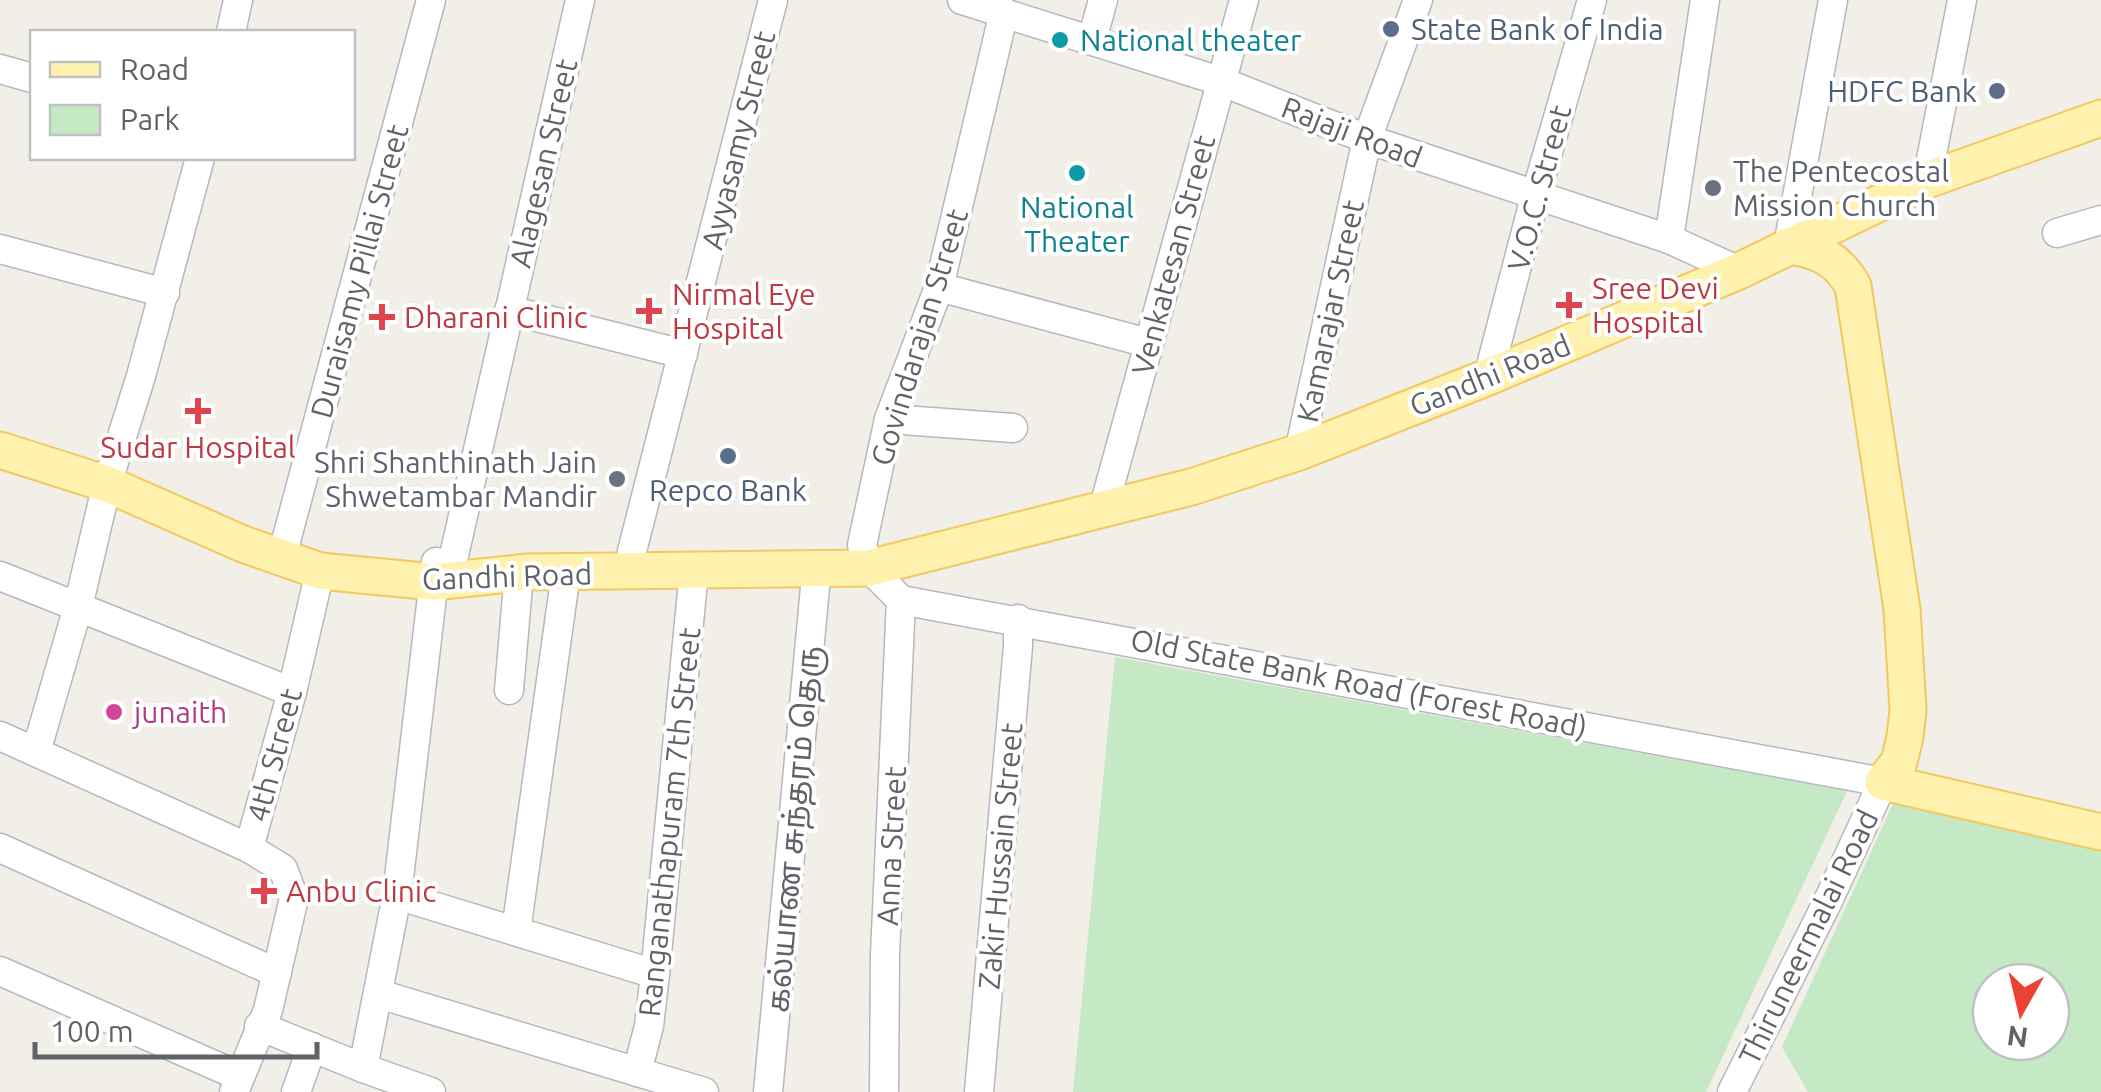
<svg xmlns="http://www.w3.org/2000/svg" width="2101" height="1092" viewBox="0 0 2101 1092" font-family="Ubuntu,'Noto Sans Tamil',sans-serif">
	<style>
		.green { fill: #c5e8c5; fill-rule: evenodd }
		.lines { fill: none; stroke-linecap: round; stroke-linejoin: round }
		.minor-casing { stroke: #b5b8bc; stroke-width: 31 }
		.major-casing { stroke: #f2c960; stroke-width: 39 }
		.minor { stroke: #fff; stroke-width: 28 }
		.major { stroke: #fff2af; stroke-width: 35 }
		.service-dot { fill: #5c6f8a; stroke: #fff; stroke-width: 4 }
		.culture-dot { fill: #0f9aa8; stroke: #fff; stroke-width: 4 }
		.worship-dot { fill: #6b7280; stroke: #fff; stroke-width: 4 }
		.health-dot { fill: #e0444e; stroke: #fff; stroke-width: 4 }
		.hotel-dot { fill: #d1479c; stroke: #fff; stroke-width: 4 }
		.labels { text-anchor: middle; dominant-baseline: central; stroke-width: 8; stroke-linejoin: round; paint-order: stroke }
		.service-label { font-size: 30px; fill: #4e5e75; stroke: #fff; text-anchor: start }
		.culture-label { font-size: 30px; fill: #0d838f; stroke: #fff; text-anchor: start }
		.street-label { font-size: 30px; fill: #5f6368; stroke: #fff }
		.worship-label { font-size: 30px; fill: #5b616d; stroke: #fff; text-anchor: start }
		.health-label { font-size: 30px; fill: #be3a42; stroke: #fff; text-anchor: start }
		.hotel-label { font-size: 30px; fill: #b23c85; stroke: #fff; text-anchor: start }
	</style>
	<rect width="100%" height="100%" fill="#f1efe8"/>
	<!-- green -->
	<g class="green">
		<path d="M1115 657 1847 791 1706 1092H1073Z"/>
		<path d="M1898 793 2101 842V1092H1808L1782 1047ZM1991 982H2051V1042H1991Z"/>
	</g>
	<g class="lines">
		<defs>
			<g id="minor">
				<path d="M962 0 1220 81 1367 139 1669 239 1739 271"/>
				<path d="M1004 12 939 287 889 419 862 545 869 568 901 600 1883 782 1827 903 1732 1092"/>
				<path d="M231 32 238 0"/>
				<path d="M1092 40 1103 0"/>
				<path d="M0 69 32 78"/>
				<path d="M1927 180 1962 0"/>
				<path d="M2057 233 2101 220"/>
				<path d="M1669 239 1705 0"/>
				<path d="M1788 246 1833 0"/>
				<path d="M0 249 165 293"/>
				<path d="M939 287 1148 343"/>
				<path d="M509 310 683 354"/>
				<path d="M1488 377 1535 197 1592 0"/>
				<path d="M889 419 1013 428"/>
				<path d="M1299 452 1367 139 1418 0"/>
				<path d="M1103 510 1244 0"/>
				<path d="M286 541 431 0"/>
				<path d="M453 560 580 0"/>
				<path d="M630 572 632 551 773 0"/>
				<path d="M0 576 292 692"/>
				<path d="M509 690 519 573"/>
				<path d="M0 736 249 848"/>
				<path d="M36 752 78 607 107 484 141 376 200 158"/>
				<path d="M0 848 277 973"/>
				<path d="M397 895 655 974"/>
				<path d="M516 931 566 573"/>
				<path d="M0 971 239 1076"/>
				<path d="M379 994 704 1092"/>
				<path d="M259 1026 363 1068 431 1092"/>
				<path d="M363 1068 397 895 436 562"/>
				<path d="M637 1072 649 1026 655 974 694 571"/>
				<path d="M234 1092 268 1010 294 898 283 869 249 848 292 692 320 571"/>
				<path d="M296 1092 312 1047"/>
				<path d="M768 1092 817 566"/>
				<path d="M884 1092 885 955 901 600"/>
				<path d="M979 1092 1018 646V619"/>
			</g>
			<g id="major">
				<path d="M1788 246C1819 250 1838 259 1853 286L1902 609 1908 710 1905 737 1899 762 1883 782 2101 832"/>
				<path d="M0 450 107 484 243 544 320 571 434 582 527 572 869 568 1191 487 1299 452 1488 377 1739 271 1927 180 2101 118"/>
			</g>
		</defs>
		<!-- minor casing -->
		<use href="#minor" class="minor-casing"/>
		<!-- major casing -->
		<use href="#major" class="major-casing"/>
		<!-- minor -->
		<use href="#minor" class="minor"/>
		<!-- major -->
		<use href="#major" class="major"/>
	</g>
	<!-- markers -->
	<g class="service-dot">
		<circle cx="1391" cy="29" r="10"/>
		<circle cx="1997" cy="91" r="10"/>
		<circle cx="728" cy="456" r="10"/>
	</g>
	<g class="culture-dot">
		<circle cx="1060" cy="40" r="10"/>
		<circle cx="1077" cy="173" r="10"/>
	</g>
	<g class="worship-dot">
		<circle cx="1713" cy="188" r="10"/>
		<circle cx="617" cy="479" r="10"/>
	</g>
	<g class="health-dot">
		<path d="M1564 290h10v10h10v10h-10v10h-10v-10h-10v-10h10z"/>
		<path d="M644 296h10v10h10v10h-10v10h-10v-10h-10v-10h10z"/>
		<path d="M377 302h10v10h10v10h-10v10h-10v-10h-10v-10h10z"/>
		<path d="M193 396h10v10h10v10h-10v10h-10v-10h-10v-10h10z"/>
		<path d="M259 876h10v10h10v10h-10v10h-10v-10h-10v-10h10z"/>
	</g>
	<circle class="hotel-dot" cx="114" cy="712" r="10"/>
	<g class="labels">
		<!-- service labels -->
		<g class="service-label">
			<text x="1411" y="29">State Bank of India</text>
			<text x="1977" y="91" text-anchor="end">HDFC Bank</text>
			<text x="728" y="490" text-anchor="middle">Repco Bank</text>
		</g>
		<!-- culture labels -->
		<g class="culture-label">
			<text x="1080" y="40">National theater</text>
			<text x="1077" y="207" text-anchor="middle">National<tspan x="1077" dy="34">Theater</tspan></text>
		</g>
		<!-- street labels -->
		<g class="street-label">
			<text transform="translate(1352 132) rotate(21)">Rajaji Road</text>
			<text transform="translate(738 140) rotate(-76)">Ayyasamy Street</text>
			<text transform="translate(543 163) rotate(-77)">Alagesan Street</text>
			<text transform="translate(1539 188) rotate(-75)">V.O.C. Street</text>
			<text transform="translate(1173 255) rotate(-75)">Venkatesan Street</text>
			<text transform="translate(359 271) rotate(-75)">Duraisamy Pillai Street</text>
			<text transform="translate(1330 311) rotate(-78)">Kamarajar Street</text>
			<text transform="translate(919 337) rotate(-73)">Govindarajan Street</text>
			<text transform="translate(1490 375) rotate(-22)">Gandhi Road</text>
			<text transform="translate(507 576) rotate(-2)">Gandhi Road</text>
			<text transform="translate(1359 683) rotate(11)">Old State Bank Road (Forest Road)</text>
			<text transform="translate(274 755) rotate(-75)">4th Street</text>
			<text transform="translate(669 822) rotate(-84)">Ranganathapuram 7th Street</text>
			<text transform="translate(793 829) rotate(-85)">கல்யாண சுந்தரம் தெரு</text>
			<text transform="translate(891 846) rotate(-87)">Anna Street</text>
			<text transform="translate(1000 856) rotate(-85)">Zakir Hussain Street</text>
			<text transform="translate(1808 937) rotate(-64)">Thiruneermalai Road</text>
		</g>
		<!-- worship labels -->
		<g class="worship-label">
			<text x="1733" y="171">The Pentecostal<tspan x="1733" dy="34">Mission Church</tspan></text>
			<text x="597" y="462" text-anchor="end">Shri Shanthinath Jain<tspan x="597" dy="34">Shwetambar Mandir</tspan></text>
		</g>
		<!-- health labels -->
		<g class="health-label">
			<text x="1592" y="288">Sree Devi<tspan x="1592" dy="34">Hospital</tspan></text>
			<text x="672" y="294">Nirmal Eye<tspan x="672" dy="34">Hospital</tspan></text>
			<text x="404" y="317">Dharani Clinic</text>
			<text x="198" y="447" text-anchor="middle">Sudar Hospital</text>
			<text x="286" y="891">Anbu Clinic</text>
		</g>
		<!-- hotel labels -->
		<g class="hotel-label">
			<text x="134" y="712">junaith</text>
		</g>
	</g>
	<!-- legend -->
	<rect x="30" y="30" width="325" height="130" fill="#ffffff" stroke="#bfc1c3" stroke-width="2.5"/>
	<rect x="50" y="62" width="50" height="15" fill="#fff2af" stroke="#bfc1c3" stroke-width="2.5"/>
	<text x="120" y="80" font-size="30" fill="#5f6368">Road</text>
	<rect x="50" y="105" width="50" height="30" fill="#c5e8c5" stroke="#bfc1c3" stroke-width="2.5"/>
	<text x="120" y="130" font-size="30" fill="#5f6368">Park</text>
	<!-- north arrow -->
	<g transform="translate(2021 1012) rotate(188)"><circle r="48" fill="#ffffff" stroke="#bfc1c3" stroke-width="2.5"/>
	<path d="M0-8L18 38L0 25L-18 38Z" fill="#ea4335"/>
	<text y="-15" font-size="28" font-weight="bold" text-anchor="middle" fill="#5f6368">N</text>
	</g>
	<!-- scale -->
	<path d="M35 1042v15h282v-15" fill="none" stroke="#5f6368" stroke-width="5"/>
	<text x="50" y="1042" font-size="30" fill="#5f6368" stroke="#ffffff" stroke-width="8" paint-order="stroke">100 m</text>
</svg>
